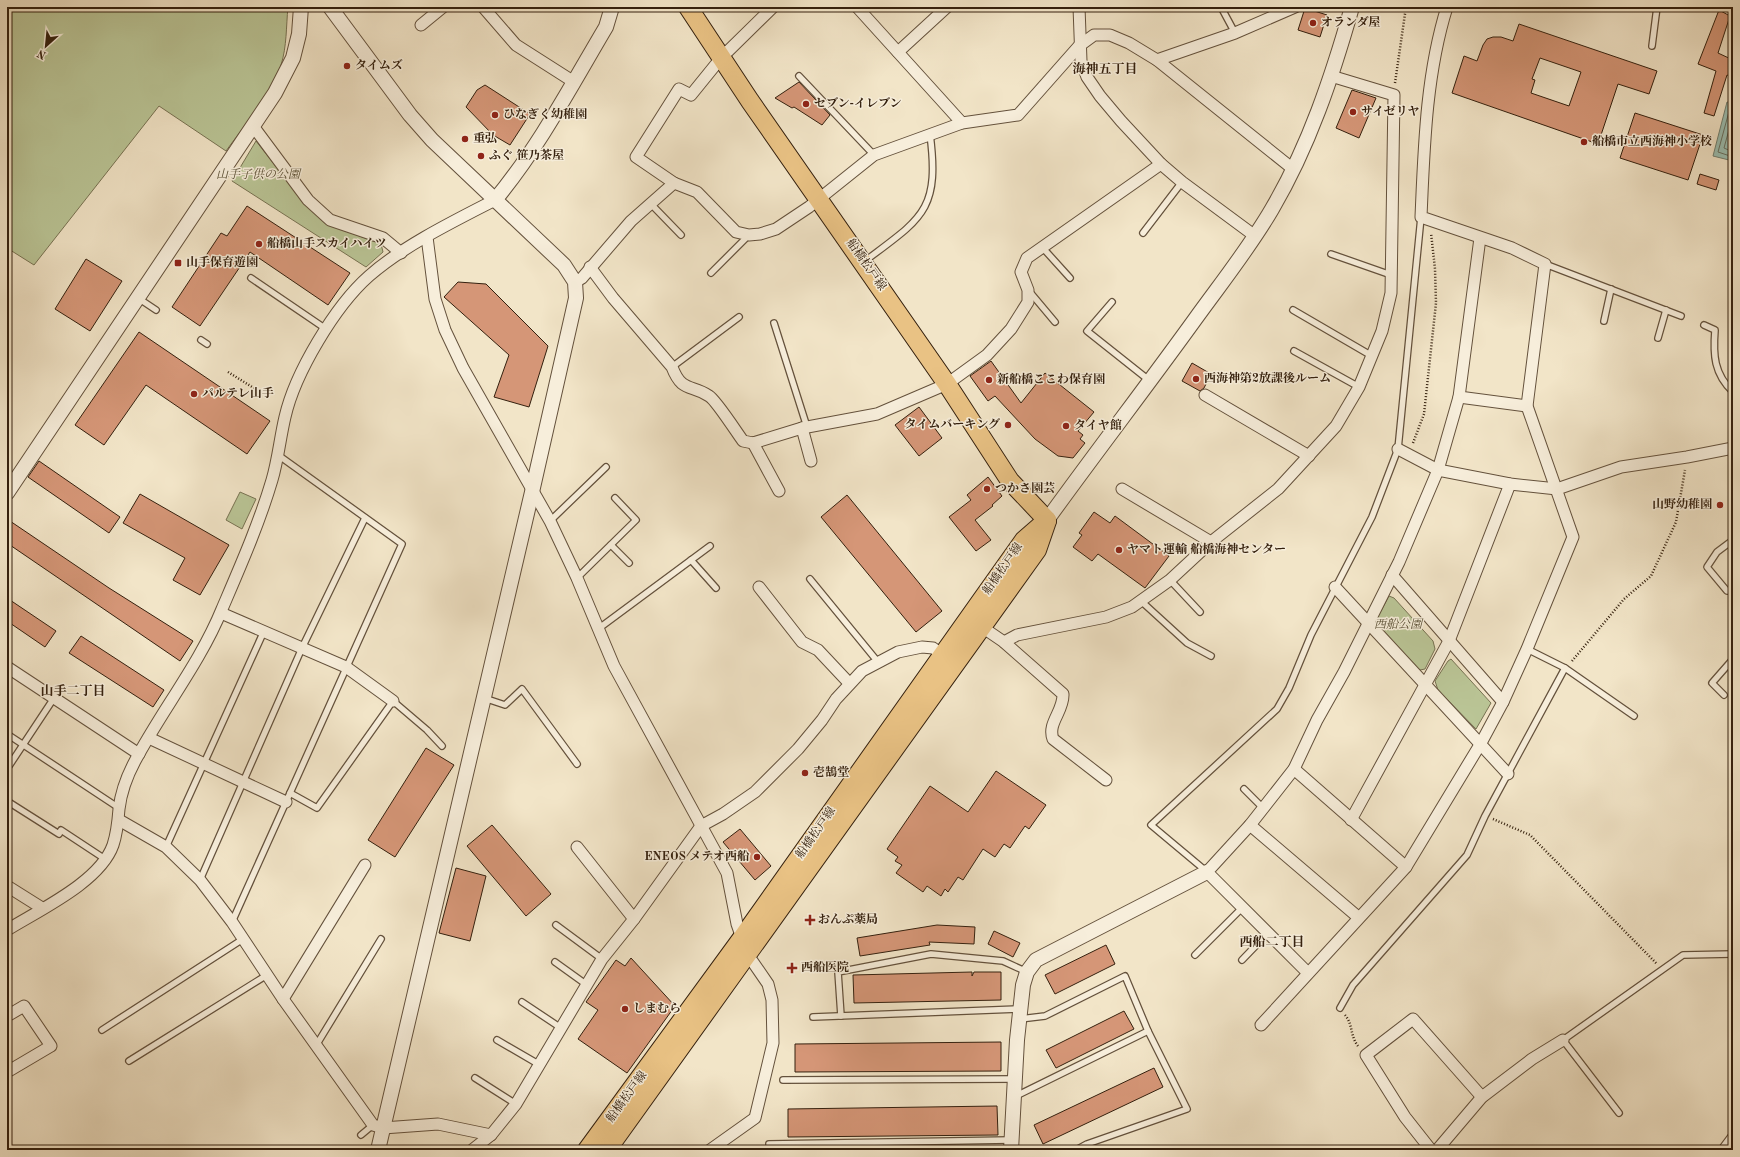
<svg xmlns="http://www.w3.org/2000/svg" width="1740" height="1157" viewBox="0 0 1740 1157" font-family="'Old Standard TT','Noto Serif JP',serif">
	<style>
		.green { fill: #bac596; stroke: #777252 }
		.water { fill: #9bbfb2; stroke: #727f70 }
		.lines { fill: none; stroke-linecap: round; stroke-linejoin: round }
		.shore { stroke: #687060; stroke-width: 1 }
		.building { fill: #d59677; stroke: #34200e; fill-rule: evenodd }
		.service-casing { stroke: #64513c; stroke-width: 8 }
		.minor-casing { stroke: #64513c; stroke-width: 13 }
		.tertiary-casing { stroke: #64513c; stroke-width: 16 }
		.primary-casing { stroke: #34200e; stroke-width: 20 }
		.path { stroke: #34200e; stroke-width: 2.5; stroke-dasharray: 1 2; stroke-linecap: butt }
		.service { stroke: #f7eedb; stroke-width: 5.5 }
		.minor { stroke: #f7eedb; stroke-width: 11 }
		.tertiary { stroke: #f7eedb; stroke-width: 14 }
		.primary { stroke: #e9c284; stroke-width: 18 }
		.poi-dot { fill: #8f2418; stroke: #f7eedb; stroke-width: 1.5 }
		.labels { text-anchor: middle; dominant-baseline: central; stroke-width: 3; stroke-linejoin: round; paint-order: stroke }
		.poi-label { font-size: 12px; font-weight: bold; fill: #34200e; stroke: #f7eedb; text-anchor: start }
		.park-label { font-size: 12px; font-style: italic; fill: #5c5237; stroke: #f7eedb }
		.street-label { font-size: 12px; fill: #34200e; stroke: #f7eedb }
		.neighbourhood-label { font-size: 13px; font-weight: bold; fill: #34200e; stroke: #f7eedb }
	</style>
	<rect width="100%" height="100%" fill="#f2e5c8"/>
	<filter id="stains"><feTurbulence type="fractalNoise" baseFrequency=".005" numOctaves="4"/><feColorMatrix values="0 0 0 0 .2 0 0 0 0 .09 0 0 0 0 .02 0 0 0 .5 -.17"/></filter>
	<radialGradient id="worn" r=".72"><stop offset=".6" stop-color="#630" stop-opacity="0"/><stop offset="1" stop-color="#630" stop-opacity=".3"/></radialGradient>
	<!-- green -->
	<g class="green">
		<path d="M7 7H288C286 27 287 46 281 65 275 88 241 130 226 151L159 106 34 265 7 248Z"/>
		<path d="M256 141 306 205 330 225 381 244 383 252 366 267 232 181Z"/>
		<path d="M240 492 256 499 242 529 226 520Z"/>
		<path d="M1389 596 1394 598 1433 641 1435 649 1425 669 1420 670 1378 627 1376 620Z"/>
		<path d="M1451 659 1491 703 1476 729 1438 690 1435 681 1448 661Z"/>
	</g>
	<!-- water -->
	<path class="water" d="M1727 102 1733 103V161L1713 156Z"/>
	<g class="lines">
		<!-- shore -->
		<g class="shore">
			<path d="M1733 107 1730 108 1718 152 1733 157"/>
			<path d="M1733 115 1724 148 1733 152"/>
		</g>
	</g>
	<!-- building -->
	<g class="building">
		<path d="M1305 8 1327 15 1320 37 1298 30Z"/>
		<path d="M1719 10 1730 16 1718 53 1733 60V77L1727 75 1714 116 1704 113 1716 71 1698 64Z"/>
		<path d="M1519 24 1657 71 1649 94 1618 84 1598 144 1452 93 1464 56 1477 61 1483 45 1487 39 1493 37H1501L1513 41ZM1540 58 1581 72 1569 106 1531 93 1535 80 1532 79Z"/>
		<path d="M799 82 830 115 822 125 794 107 792 108 775 98Z"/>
		<path d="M485 85 530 114 510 145 493 135 466 107 477 90Z"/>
		<path d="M1352 90 1376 98 1359 138 1336 128Z"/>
		<path d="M1635 113 1703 135 1688 180 1620 158Z"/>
		<path d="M1700 174 1719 180 1716 190 1697 184Z"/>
		<path d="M247 206 350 273 328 305 250 252 200 326 172 307 221 233 227 236Z"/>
		<path d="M86 259 122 281 90 331 55 309Z"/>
		<path d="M458 282 486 284 548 346 529 407 494 397 509 355 444 297Z"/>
		<path d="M139 332 270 421 247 454 146 385 104 445 75 425Z"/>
		<path d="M991 361 1021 403 1045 373 1094 412 1078 431 1083 435 1080 439 1085 443 1073 458 1058 456 1035 439 995 396 988 401 970 376Z"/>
		<path d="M1192 363 1211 374 1204 388 1200 391 1182 381Z"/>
		<path d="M919 407 942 438 919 456 895 425Z"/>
		<path d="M39 461 120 517 109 533 28 477Z"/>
		<path d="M988 477 1002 496 992 505 993 506 975 520 991 540 976 551 949 517 971 500 967 495Z"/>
		<path d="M140 494 229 545 200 595 173 580 185 558 123 523Z"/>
		<path d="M847 495 942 611 916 632 821 517Z"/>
		<path d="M1094 512 1110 523 1115 516 1169 556 1145 588 1098 554 1092 561 1073 547 1082 535 1079 533Z"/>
		<path d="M7 519 109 588 193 641 180 661 7 543Z"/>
		<path d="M7 598 56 631 45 647 7 621Z"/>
		<path d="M81 636 164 690 153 707 69 653Z"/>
		<path d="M426 748 454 765 395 857 368 840Z"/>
		<path d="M996 771 1046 805 1029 829 1025 826 1010 848 1004 844 995 857 983 849 963 880 958 877 948 892 945 889 941 896 927 886 923 892 896 873 902 865 895 861 898 857 887 849 930 786 968 812Z"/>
		<path d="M492 825 551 894 526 916 467 846Z"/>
		<path d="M740 829 771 866 755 880 723 842Z"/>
		<path d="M456 868 486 876 470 941 439 933Z"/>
		<path d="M937 925 975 927 974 944 929 942 930 945 860 956 857 938Z"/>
		<path d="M994 931 1020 943 1013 957 988 944Z"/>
		<path d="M1106 945 1115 964 1055 994 1045 975Z"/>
		<path d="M631 958 675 1006 627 1073 578 1039 598 1010 586 1002 616 960 625 966Z"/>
		<path d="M972 972V976L974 972H1001V1000L854 1003 853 975Z"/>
		<path d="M1124 1011 1134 1029 1056 1068 1046 1050Z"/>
		<path d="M1001 1042V1071L795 1072V1044Z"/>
		<path d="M1154 1068 1163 1087 1043 1144 1034 1125Z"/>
		<path d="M997 1106 998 1135 788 1137V1109Z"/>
	</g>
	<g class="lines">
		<defs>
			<g id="service">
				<path d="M1221 7 1235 33"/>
				<path d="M1652 46 1657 7"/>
				<path d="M799 76 874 155"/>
				<path d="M650 203 681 235"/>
				<path d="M1143 233 1182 182"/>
				<path d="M1042 247 1070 278"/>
				<path d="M1331 254 1391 275"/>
				<path d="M865 261C922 218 940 211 930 134"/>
				<path d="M1545 264 1681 316"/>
				<path d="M711 273 749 235"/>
				<path d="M251 278 326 329"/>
				<path d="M1029 291 1055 322"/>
				<path d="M138 298 156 310"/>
				<path d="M1112 302 1087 331 1150 381"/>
				<path d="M1293 310 1372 356"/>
				<path d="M1604 321 1611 289"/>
				<path d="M774 323 807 427"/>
				<path d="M1704 325 1715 330C1713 355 1714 374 1733 392"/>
				<path d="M1658 338 1666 310"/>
				<path d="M201 340 207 344"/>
				<path d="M1294 351 1359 387"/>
				<path d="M672 367 739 317"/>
				<path d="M550 521 606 467"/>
				<path d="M1733 540 1717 552 1707 567 1727 591H1733"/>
				<path d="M611 545 629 563"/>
				<path d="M691 560 716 588"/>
				<path d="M577 578 636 520 615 498"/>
				<path d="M810 579 878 662"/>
				<path d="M1170 580 1200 612"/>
				<path d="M1141 601 1187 643 1211 656"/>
				<path d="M598 629 710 546"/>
				<path d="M1565 668 1634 716"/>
				<path d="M1724 695 1712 683 1733 659"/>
				<path d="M484 698 505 705 522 689 577 764"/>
				<path d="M7 734 119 808"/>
				<path d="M7 769 54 698"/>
				<path d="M1244 789 1263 808"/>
				<path d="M290 793 317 808 393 701 427 730 442 746"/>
				<path d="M7 801 59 834 61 830 105 859"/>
				<path d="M166 847 264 631"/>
				<path d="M1206 871 1151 825 1277 709 1289 688 1311 635 1372 517 1398 449 1421 217"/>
				<path d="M200 880 302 648 365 518"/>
				<path d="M232 922 402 544 278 455"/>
				<path d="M556 925 602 959"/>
				<path d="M1195 955 1243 907"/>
				<path d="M1242 960 1268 933"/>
				<path d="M555 962 587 985"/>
				<path d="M522 1002 561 1028"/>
				<path d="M1340 1008 1353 985 1467 855 1485 816 1565 668 1527 649"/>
				<path d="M841 1016 838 972 931 954 1003 961 1027 972"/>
				<path d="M813 1017 1020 1009"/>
				<path d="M1020 1019 1045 1016 1125 976 1148 1031 1187 1109 1087 1144 1076 1150"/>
				<path d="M102 1030 243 939"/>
				<path d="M497 1040 540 1065"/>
				<path d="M317 1044 381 939"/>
				<path d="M129 1061 267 975"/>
				<path d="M475 1078 516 1104"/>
				<path d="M783 1080 1015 1079"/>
				<path d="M1016 1096 1148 1031"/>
				<path d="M1619 1113 1563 1040 1683 955 1733 954"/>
				<path d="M361 1135 373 1125"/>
				<path d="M769 1144 1010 1140"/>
			</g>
			<g id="minor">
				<path d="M483 7 516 45 574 82"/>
				<path d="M857 7 962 123"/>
				<path d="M1079 7 1081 61 1087 77 1100 96 1121 121 1161 164 1182 182 1255 236"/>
				<path d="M421 25 443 7"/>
				<path d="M898 52 947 7"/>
				<path d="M1157 60 1235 33 1295 7"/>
				<path d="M253 126 308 200 330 220 383 238 401 253"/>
				<path d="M674 183 636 157 679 89 691 95 721 58 773 7"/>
				<path d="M427 237 435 299 445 330 463 368 550 521 577 578 614 666 727 873 737 924 748 955 768 984 772 1000 773 1043 755 1118 710 1150"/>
				<path d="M590 267 613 298 672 367C682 393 691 384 709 396 716 400 737 433 743 441L753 443 802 428 877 414 947 384 987 355 1011 329 1028 302V290L1021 272 1027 258 1161 164"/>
				<path d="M575 282 582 278 631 221 674 183 697 192 736 232 749 235 760 234 776 229 809 207 874 155 962 123 1018 115 1079 46 1094 35H1110L1129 43 1157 60 1293 169"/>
				<path d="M1205 395 1309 456"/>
				<path d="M1459 397 1527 406"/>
				<path d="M802 428 811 461"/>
				<path d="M753 443 779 491"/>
				<path d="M1398 449 1438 470 1510 484 1557 489 1621 467 1687 457 1733 448"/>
				<path d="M1122 489 1211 542"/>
				<path d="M1392 575 1503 702"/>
				<path d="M759 587 802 642 818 650 849 683"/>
				<path d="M1335 587 1508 774"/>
				<path d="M221 613 346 667 393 701"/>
				<path d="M982 627 1004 642 1063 694C1064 711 1047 723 1053 739L1106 780"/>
				<path d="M1004 642 1017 635 1106 617 1132 607 1170 580 1211 542 1278 489 1336 426 1359 387 1382 331 1391 293 1394 95 1331 76"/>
				<path d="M7 667 139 754"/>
				<path d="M149 738 286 802"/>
				<path d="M1294 769 1406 867"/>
				<path d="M119 820 166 847 200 880 232 922 283 999 373 1125 383 1128 438 1124 491 1135"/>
				<path d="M1351 820 1449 641 1510 484"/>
				<path d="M1250 825 1358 917"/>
				<path d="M577 847 634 919"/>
				<path d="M7 886 42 908"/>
				<path d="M7 930C39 910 100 882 113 845 117 833 118 822 119 809 121 792 127 776 135 761 162 710 200 663 222 609 240 567 259 524 272 480 278 460 280 438 285 417 295 373 335 306 369 276 403 246 454 221 495 200"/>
				<path d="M1308 973 1207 872 1250 825 1294 769 1317 720 1344 672 1399 562 1438 470 1459 397 1480 238"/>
				<path d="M283 999 365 865"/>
				<path d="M7 1016 24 1006 51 1046 7 1072"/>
				<path d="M1261 1025 1406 867 1481 743 1503 702 1527 649 1573 537 1527 406 1545 264 1512 248 1421 217C1424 147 1426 74 1447 7"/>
				<path d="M472 1150 491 1135 516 1104 602 959 634 919 701 826 723 814 755 792 798 749 822 720 836 699 862 671 898 652 922 647 933 648 943 655"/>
				<path d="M1431 1150 1405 1117 1366 1055 1413 1019 1482 1097"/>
				<path d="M1437 1150 1482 1097 1532 1059 1563 1040"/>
				<path d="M1724 1150 1733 1138"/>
			</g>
			<g id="tertiary">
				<path d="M330 7 410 115 432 140 564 265 575 282 576 298 532 492 378 1150"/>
				<path d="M495 200C539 147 571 86 606 27L612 7"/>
				<path d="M7 493 275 93 293 58 299 34 301 7"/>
				<path d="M1047 520C1096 452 1147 386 1196 318 1222 282 1250 247 1272 209 1309 146 1332 77 1352 7"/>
				<path d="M1011 1150 1017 1040 1023 985 1027 972 1036 960 1207 872"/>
			</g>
			<g id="primary">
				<path d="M688 7 750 101 947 384 1010 481 1047 520"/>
				<path d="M587 1150 742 938 1024 540 1047 520"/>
				<path d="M607 1150 1037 550 1047 521"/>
			</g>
		</defs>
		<!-- service casing -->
		<use href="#service" class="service-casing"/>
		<!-- minor casing -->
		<use href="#minor" class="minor-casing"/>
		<!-- tertiary casing -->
		<use href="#tertiary" class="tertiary-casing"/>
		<!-- primary casing -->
		<use href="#primary" class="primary-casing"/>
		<!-- path -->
		<g class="path">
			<path d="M1729 7 1733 15"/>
			<path d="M1395 83 1406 7"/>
			<path d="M228 372 257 390"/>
			<path d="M1413 443 1424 414 1436 303 1435 269 1431 233"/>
			<path d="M1572 661 1624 599 1651 576 1676 522 1685 470"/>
			<path d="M1493 819 1530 835 1657 964"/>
			<path d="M1345 1015C1353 1024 1350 1036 1358 1046"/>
		</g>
		<!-- service -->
		<use href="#service" class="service"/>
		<!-- minor -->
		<use href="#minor" class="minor"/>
		<!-- tertiary -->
		<use href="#tertiary" class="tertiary"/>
		<!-- primary -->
		<use href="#primary" class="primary"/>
	</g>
	<!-- markers -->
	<g class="poi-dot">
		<circle cx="1313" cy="23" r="4"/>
		<circle cx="347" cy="66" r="4"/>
		<circle cx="806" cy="104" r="4"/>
		<circle cx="1353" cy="112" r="4"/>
		<circle cx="495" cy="115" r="4"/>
		<circle cx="465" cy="139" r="4"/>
		<circle cx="1584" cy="142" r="4"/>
		<circle cx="481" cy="156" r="4"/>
		<circle cx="259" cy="244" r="4"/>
		<rect x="174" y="259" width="8" height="8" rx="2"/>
		<circle cx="1196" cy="379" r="4"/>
		<circle cx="989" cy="380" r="4"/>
		<circle cx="194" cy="394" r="4"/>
		<circle cx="1008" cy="425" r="4"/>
		<circle cx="1066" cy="426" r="4"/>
		<circle cx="987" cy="489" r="4"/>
		<circle cx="1720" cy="505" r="4"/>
		<circle cx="1119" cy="550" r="4"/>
		<circle cx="805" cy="773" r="4"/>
		<circle cx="757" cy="857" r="4"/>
		<path d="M808 914h4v4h4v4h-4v4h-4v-4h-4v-4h4z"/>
		<path d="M790 962h4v4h4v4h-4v4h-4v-4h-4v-4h4z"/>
		<circle cx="625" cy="1009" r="4"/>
	</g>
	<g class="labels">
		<!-- poi labels -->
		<g class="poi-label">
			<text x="1321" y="23">オランダ屋</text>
			<text x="355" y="66">タイムズ</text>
			<text x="814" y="104">セブン-イレブン</text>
			<text x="1361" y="112">サイゼリヤ</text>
			<text x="503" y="115">ひなぎく幼稚園</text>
			<text x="473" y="139">重弘</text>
			<text x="1592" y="142">船橋市立西海神小学校</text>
			<text x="489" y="156">ふぐ 笹乃茶屋</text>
			<text x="267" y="244">船橋山手スカイハイツ</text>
			<text x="186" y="263">山手保育遊園</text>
			<text x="1204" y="379">西海神第2放課後ルーム</text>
			<text x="997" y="380">新船橋ここわ保育園</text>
			<text x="202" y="394">パルテレ山手</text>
			<text x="1000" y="425" text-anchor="end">タイムバーキング</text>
			<text x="1074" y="426">タイヤ館</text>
			<text x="995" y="489">つかさ園芸</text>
			<text x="1712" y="505" text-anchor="end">山野幼稚園</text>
			<text x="1127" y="550">ヤマト運輸 船橋海神センター</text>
			<text x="813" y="773">壱鵠堂</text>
			<text x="749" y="857" text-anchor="end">ENEOS メテオ西船</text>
			<text x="818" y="920">おんぷ薬局</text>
			<text x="801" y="968">西船医院</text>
			<text x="633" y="1009">しまむら</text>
		</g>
		<!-- park labels -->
		<g class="park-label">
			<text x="258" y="175">山手子供の公園</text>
			<text x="1398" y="625">西船公園</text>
		</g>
		<!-- street labels -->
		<g class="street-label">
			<text transform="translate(866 265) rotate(55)">船橋松戸線</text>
			<text transform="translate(1003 569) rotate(-55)">船橋松戸線</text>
			<text transform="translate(816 833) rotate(-55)">船橋松戸線</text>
			<text transform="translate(627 1097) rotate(-54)">船橋松戸線</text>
		</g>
		<!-- neighbourhood labels -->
		<g class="neighbourhood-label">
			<text x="1105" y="69">海神五丁目</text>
			<text x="73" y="691">山手二丁目</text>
			<text x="1272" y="942">西船二丁目</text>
		</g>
	</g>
	<!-- margin -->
	<rect width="1740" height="1157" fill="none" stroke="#f2e5c8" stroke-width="24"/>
	<rect x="8" y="8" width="1724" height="1141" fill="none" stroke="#34200e" stroke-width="2"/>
	<rect x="12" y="12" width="1716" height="1133" fill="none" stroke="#34200e"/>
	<!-- north arrow -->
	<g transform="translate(46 46) rotate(207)" stroke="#f7eedb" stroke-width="3" paint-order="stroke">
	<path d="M0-3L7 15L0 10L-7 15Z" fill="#34200e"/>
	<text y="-6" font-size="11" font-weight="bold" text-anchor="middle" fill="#34200e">N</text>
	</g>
	<rect width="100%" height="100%" filter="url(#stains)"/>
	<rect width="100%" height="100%" fill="url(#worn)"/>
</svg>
